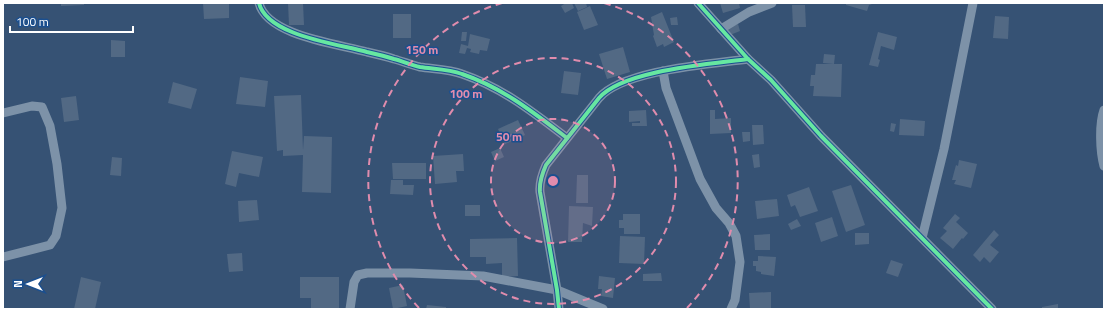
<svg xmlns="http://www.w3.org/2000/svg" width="1107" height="312" viewBox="0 0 1107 312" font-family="'Titillium Web',sans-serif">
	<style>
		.building { fill: #526984 }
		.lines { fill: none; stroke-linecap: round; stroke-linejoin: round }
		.street { stroke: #7d92a8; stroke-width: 9 }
		.cycleway-casing { stroke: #1b4f8f; stroke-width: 6 }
		.cycleway { stroke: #66e7a1; stroke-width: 4 }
		.ring { fill: none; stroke: #e08cad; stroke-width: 2; stroke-dasharray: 7 5 }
		.centre { fill: #e08cad; stroke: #1b4f8f; stroke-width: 2 }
		.ring-label { font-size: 12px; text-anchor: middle; font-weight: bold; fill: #e08cad; stroke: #1b4f8f; stroke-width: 3; stroke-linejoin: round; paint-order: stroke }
	</style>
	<rect width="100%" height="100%" fill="#365274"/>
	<!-- building -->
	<g class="building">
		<path d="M61 3H84V5L61 6Z"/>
		<path d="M203 3H229V18L204 19Z"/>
		<path d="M288 3H303L304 25H289Z"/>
		<path d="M566 3H572L574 8 565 13 561 6Z"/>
		<path d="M574 3H586L587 7 578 11Z"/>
		<path d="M720 3H739L740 8 723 13Z"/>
		<path d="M846 3H875L869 5 867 11 846 5Z"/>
		<path d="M792 5H805L806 27H793Z"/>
		<path d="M590 6 598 25 584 30 577 12Z"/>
		<path d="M662 12 674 42 664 47 663 44 657 47 653 36 654 35 651 17Z"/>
		<rect x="393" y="14" width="18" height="24"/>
		<path d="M995 16 1009 17 1008 39 993 38Z"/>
		<path d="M677 17 678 25H671L670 18Z"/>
		<path d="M738 24 740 31 730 35 727 28Z"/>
		<path d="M462 32H467L466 41H461Z"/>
		<path d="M878 32 897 37 894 50 881 46 878 59 880 60 878 67 869 65Z"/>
		<path d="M470 34 490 39 487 51 480 50 479 54 470 52 471 49 467 48 465 54 459 53 461 44 468 46Z"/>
		<path d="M111 40 125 41V57H111Z"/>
		<path d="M623 47 630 72 607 79 599 54Z"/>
		<path d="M824 54 835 55 834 64 823 63Z"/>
		<path d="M816 64H842L841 97 813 96 814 86H810L811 75H815Z"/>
		<path d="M564 71 581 73 578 95 561 93Z"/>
		<path d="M240 77 268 81 265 107 236 104Z"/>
		<path d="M173 82 197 89 191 109 168 103Z"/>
		<path d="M301 95 303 150 304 136 332 137 331 193 302 192 303 155 283 156V150L277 151 274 96Z"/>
		<path d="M76 96 79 120 64 122 61 98Z"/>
		<path d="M646 110 647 126H632V123H640V121L629 122V111Z"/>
		<path d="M710 110H715V119L731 118V133L710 134Z"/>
		<path d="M900 119 925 121 924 136 899 135Z"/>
		<path d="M518 120 525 135 505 144 498 129Z"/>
		<path d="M891 123 896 124 894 132 890 131Z"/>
		<path d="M752 125H763L764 144 753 145Z"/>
		<path d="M742 132H750V141L743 142Z"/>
		<path d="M500 148 504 157 495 161 491 152Z"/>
		<path d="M232 151 263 157 259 177 239 173 236 187 225 184Z"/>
		<path d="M463 154 464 171H456L457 182 435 184 433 156Z"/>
		<path d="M759 154 760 167 754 168 752 155Z"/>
		<path d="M112 157 122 158 121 176 110 175Z"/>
		<path d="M959 160 977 164 971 188 954 184 956 180H952L956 165 958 166Z"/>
		<path d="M392 163H426V179H393Z"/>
		<path d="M577 175H588V203H576Z"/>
		<path d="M391 180H403V185H414L413 195 390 194Z"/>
		<path d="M851 185 865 225 846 232 832 191Z"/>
		<path d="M809 187 818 211 800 217 795 205 791 207 787 195Z"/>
		<path d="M777 199 779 216 757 219 755 201Z"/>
		<path d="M257 200 259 220 239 222 238 201Z"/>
		<rect x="465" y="205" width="15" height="11"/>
		<path d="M569 206 593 207 592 226 583 223 582 242H568Z"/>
		<path d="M623 214H640V234H624V228H619V220H623Z"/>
		<path d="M955 214 960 218 956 222 968 233 963 239 962 238 953 249 940 238 947 231 943 228Z"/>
		<path d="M832 217 838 236 821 242 815 223Z"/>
		<path d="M797 219 801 226 791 230 788 224Z"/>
		<path d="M994 230 999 235 990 245 999 252 990 263 984 257 980 262 973 255Z"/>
		<path d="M855 233H869V244L855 245Z"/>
		<path d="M770 234V250H755L754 235Z"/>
		<path d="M620 236 645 237 644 264 619 263Z"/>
		<path d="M517 238 518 276 502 277V263L486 264V257H470V239Z"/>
		<path d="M242 253 243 271 229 272 227 254Z"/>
		<path d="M758 256 776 257 774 276 761 274V272L756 271V266H753V261H758Z"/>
		<path d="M891 260 903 264 898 277 886 273Z"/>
		<path d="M661 273 662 281H643V274Z"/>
		<path d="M599 276 615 278 613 298 601 296 602 289H598Z"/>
		<path d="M81 277 101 282 95 309H74Z"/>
		<path d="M300 277H339V309H311V298H300Z"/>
		<path d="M403 285 407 306 393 309 389 288Z"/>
		<path d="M771 292V309H750L749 293Z"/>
		<path d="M1058 304V309H1042V307Z"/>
		<path d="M427 305 446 307V309H426Z"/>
	</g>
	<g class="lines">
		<!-- street -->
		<g class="street">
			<path d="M259 3C267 36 339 44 367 52 376 54 385 56 394 59 402 61 411 65 420 67 433 69 449 69 462 74 503 88 533 112 567 138"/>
			<path d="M698 3 748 59 771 80 821 136 992 309"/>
			<path d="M721 29 749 12 772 3"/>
			<path d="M663 71 666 88 700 179 716 208 729 223 736 236 740 262 735 300 731 309"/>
			<path d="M1104 110C1099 124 1100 151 1104 166"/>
			<path d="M3 113 32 106 42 107 50 126 57 164 62 208 56 236 50 245 3 257"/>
			<path d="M922 238 944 149 973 3"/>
			<path d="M350 309 354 282 358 275 367 273H410L483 276 557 290 603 309"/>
			<path d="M559 309 557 290 540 192C539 182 542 174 546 165L599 98C623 70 711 64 748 59"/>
		</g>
		<defs>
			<g id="cycleway">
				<path d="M259 3C267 36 339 44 367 52 376 54 385 56 394 59 402 61 411 65 420 67 433 69 449 69 462 74 503 88 533 112 567 138"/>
				<path d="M698 3 748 59 771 80 821 136 992 309"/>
				<path d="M559 309 557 290 540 192C539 182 542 174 546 165L599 98C623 70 711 64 748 59"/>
			</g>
		</defs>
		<!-- cycleway casing -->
		<use href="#cycleway" class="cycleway-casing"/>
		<!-- cycleway -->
		<use href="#cycleway" class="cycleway"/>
	</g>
	<!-- distance rings -->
	<circle cx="553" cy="181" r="62" fill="#e08cad" fill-opacity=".12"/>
	<g class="ring">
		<circle cx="553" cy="181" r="62"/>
		<circle cx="553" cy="181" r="123"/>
		<path d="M419 308A185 185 0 0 1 502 3M604 3A185 185 0 0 1 687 308"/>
	</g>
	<circle cx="553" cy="181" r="6" class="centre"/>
	<g class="ring-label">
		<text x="422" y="54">150 m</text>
		<text x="466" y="98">100 m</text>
		<text x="509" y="141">50 m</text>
	</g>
	<!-- border -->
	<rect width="1107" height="312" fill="none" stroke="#ffffff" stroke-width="8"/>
	<!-- north arrow -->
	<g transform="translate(28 284) rotate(270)" stroke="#1b4f8f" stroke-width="3" paint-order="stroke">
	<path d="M0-3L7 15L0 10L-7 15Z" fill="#ffffff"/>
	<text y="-6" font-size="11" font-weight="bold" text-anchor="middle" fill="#ffffff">N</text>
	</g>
	<!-- scale -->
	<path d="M10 26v6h123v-6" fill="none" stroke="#ffffff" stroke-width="2"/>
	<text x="16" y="26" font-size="12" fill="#ffffff" stroke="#1b4f8f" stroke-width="3" paint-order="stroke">100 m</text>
</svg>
